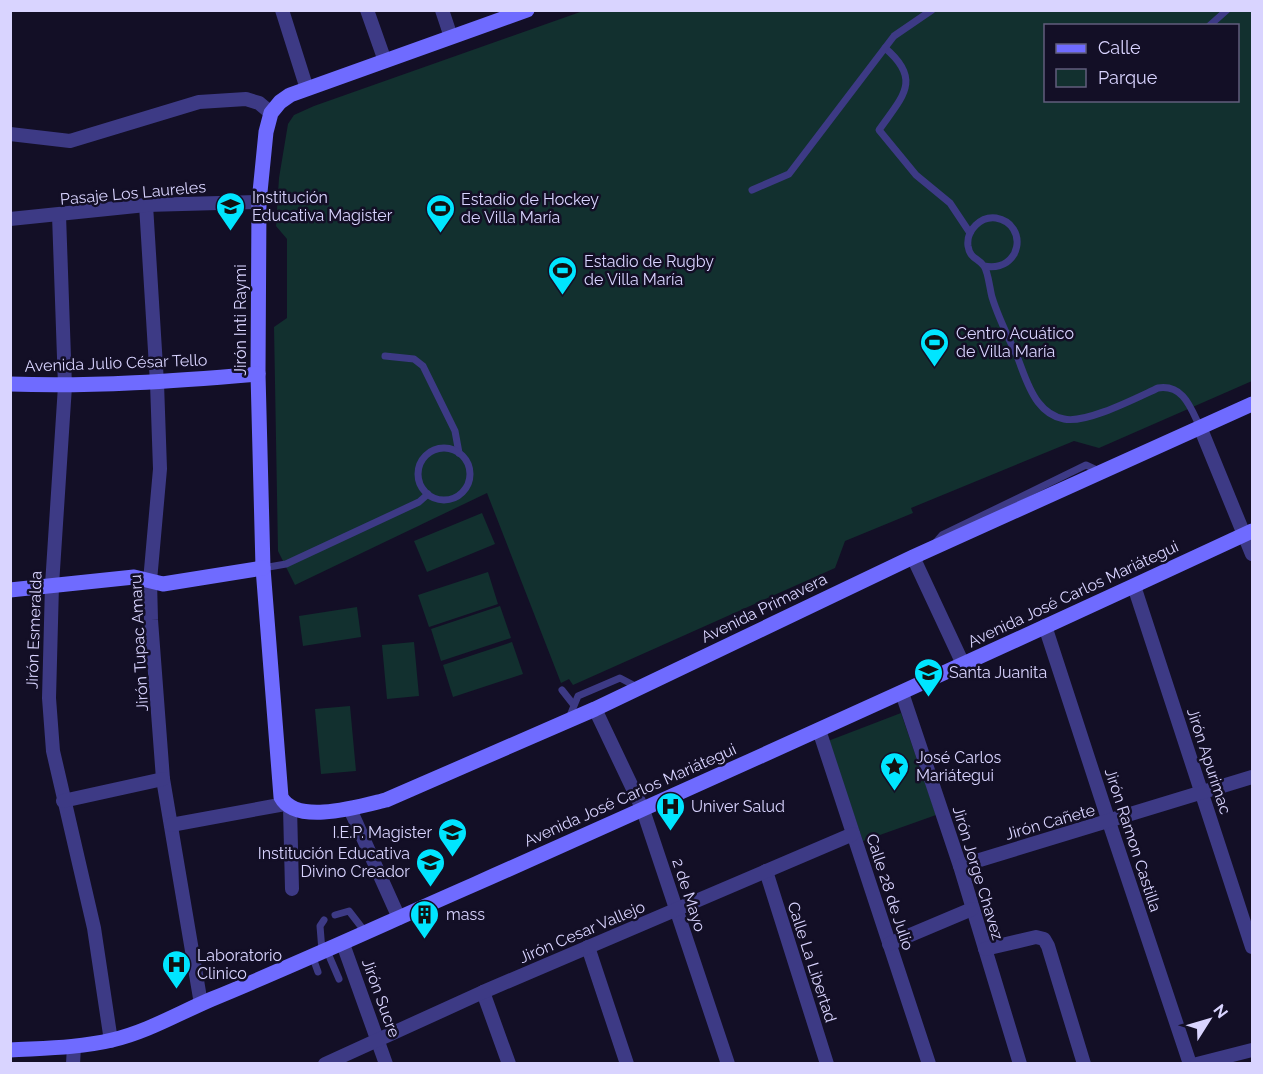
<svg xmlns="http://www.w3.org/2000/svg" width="1263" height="1074" viewBox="0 0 1263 1074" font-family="Raleway,sans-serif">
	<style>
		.green { fill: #12302f; fill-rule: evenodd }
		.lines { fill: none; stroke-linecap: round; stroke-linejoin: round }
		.lane { stroke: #3d3a85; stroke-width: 7 }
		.street { stroke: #3d3a85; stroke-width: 14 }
		.secondary { stroke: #6f6bff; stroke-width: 15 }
		.labels { text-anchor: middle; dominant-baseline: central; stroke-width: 5; stroke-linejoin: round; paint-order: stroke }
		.street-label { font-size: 16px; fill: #d9d4ff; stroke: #130f26 }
		.poi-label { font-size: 16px; fill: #d9d4ff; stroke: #130f26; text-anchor: start }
	</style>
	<rect width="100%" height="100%" fill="#130f26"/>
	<!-- green -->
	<g class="green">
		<path d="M583 11H1252V381L1099 448 1074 441 911 508 913 513 845 541 835 568 573 685 569 679 561 683 487 493 295 585 278 551 274 327 287 318V239L276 226 279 178 288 124 294 115 314 106ZM1046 26H1238V100H1046Z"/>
		<path d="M482 513 495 544 427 572 414 541Z"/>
		<path d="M488 572 498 604 429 627 418 595Z"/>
		<path d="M500 606 511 638 441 661 431 629Z"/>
		<path d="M357 607 361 637 303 646 299 616Z"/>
		<path d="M414 642 419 696 387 699 382 645Z"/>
		<path d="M512 642 523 674 453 697 443 665Z"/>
		<path d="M350 706 356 771 321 774 315 709Z"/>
		<path d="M901 713 936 815 863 841 828 741Z"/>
	</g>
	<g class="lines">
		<!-- lane -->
		<g class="lane">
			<path d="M1209 26 1227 10"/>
			<path d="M885 48C923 80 902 97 879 130L916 175 950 203 970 233"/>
			<path d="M752 190 789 174 894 36 932 10"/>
			<path d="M984 266C1022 273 1029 224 996 218 981 216 966 230 968 246 970 259 978 258 984 266 988 271 990 290 992 297 998 317 1008 337 1017 356 1023 371 1028 389 1038 402 1044 410 1053 417 1064 419 1086 424 1136 398 1158 388 1184 384 1191 409 1200 427"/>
			<path d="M385 356 414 359 423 366 455 431 459 453"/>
			<circle cx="444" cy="474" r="26"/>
			<path d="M936 542 942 535 1086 465 1099 471"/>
			<path d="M263 568 286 564 419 502 428 494"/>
			<path d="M562 690 573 704"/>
			<path d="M569 718 578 696 620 678 639 688"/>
			<path d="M335 915 349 911 366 933"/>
			<path d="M322 951 320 926 324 920"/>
			<path d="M327 951 339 979"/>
			<path d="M313 958 318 972"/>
		</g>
		<!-- street -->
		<g class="street">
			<path d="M282 10 307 89"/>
			<path d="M367 10 385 61"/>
			<path d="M442 10 451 37"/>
			<path d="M10 134 70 141 199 102 246 99 259 103 271 113"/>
			<path d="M146 205 157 383 160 469 150 581 151 620 163 779 201 1004"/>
			<path d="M59 215 65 386 52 585 49 698 53 751 94 928 111 1041"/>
			<path d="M10 219 146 205 259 202"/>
			<path d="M1200 427 1252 554"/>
			<path d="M913 557 963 664"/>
			<path d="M1134 586 1252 947"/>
			<path d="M1045 626 1109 822 1190 1064"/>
			<path d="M902 693 960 866 1020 1064"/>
			<path d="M595 709 643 810 728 1064"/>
			<path d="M819 730 929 1064"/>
			<path d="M63 801 163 779"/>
			<path d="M290 807 292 889"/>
			<path d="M350 809 399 918"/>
			<path d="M171 825 285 804"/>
			<path d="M960 866 1252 777"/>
			<path d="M766 871 827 1064"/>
			<path d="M343 944 386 1064"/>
			<path d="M889 944 972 909"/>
			<path d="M588 947 627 1064"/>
			<path d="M985 949 1036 937 1044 939 1048 946 1084 1064"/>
			<path d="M483 992 509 1064"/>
			<path d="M73 1064 74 1046"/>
			<path d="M325 1064 483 992 853 834"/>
			<path d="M1197 1064 1252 1050"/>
		</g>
		<!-- secondary -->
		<g class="secondary">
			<path d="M527 10 290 95 280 102 271 113 266 132 259 202 258 374 263 568 281 797C296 826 361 806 386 800L595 709 913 557 1252 404"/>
			<path d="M10 384C93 387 175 381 258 374"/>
			<path d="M10 590 134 577 163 584 263 568"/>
			<path d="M10 1050C44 1048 79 1048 112 1040 147 1032 179 1013 212 999 300 963 386 923 473 885 734 769 994 651 1252 531"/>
		</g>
	</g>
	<!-- icons -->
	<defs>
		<symbol id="school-pin" viewBox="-11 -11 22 30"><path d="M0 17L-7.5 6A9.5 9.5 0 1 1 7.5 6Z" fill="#00e5ff" stroke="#130f26"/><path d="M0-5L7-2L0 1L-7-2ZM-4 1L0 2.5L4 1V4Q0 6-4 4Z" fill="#111"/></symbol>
		<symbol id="stadium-pin" viewBox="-11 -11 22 30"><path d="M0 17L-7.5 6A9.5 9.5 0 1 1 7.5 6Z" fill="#00e5ff" stroke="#130f26"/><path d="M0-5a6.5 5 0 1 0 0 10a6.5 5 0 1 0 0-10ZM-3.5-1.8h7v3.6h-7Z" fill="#111"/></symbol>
		<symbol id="sight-pin" viewBox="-11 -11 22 30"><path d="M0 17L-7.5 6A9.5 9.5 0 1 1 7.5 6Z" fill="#00e5ff" stroke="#130f26"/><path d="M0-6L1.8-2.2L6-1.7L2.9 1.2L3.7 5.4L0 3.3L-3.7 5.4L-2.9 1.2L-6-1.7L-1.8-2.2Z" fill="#111"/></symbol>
		<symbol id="hospital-pin" viewBox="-11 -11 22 30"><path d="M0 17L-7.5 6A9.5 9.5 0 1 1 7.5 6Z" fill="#00e5ff" stroke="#130f26"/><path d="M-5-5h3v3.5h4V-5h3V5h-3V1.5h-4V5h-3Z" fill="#111"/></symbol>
		<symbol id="building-pin" viewBox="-11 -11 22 30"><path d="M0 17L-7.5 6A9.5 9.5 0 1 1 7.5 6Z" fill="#00e5ff" stroke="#130f26"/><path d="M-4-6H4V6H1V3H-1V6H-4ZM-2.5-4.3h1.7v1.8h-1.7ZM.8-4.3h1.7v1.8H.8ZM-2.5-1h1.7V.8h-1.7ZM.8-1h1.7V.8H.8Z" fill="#111"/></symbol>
	</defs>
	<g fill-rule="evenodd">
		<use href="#school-pin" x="214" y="190" width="33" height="45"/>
		<use href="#stadium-pin" x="424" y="192" width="33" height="45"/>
		<use href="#stadium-pin" x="546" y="254" width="33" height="45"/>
		<use href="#stadium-pin" x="918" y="326" width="33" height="45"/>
		<use href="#school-pin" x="912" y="656" width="33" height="45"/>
		<use href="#sight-pin" x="878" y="750" width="33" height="45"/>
		<use href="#hospital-pin" x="654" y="790" width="33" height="45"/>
		<use href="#school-pin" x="436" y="816" width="33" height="45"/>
		<use href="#school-pin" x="414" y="846" width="33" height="45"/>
		<use href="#building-pin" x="408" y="898" width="33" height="45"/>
		<use href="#hospital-pin" x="160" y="948" width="33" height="45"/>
	</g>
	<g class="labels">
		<!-- street labels -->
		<g class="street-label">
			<text transform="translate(133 193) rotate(-5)">Pasaje Los Laureles</text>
			<text transform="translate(240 320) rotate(-90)">Jirón Inti Raymi</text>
			<text transform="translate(116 363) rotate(-2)">Avenida Julio César Tello</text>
			<text transform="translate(1073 594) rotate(-25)">Avenida José Carlos Mariátegui</text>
			<text transform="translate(764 608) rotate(-26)">Avenida Primavera</text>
			<text transform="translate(34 630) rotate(-88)">Jirón Esmeralda</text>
			<text transform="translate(139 643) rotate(-93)">Jirón Tupac Amaru</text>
			<text transform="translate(1209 761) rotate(72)">Jirón Apurimac</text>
			<text transform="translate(630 795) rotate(-24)">Avenida José Carlos Mariátegui</text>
			<text transform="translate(1050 822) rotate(-16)">Jirón Cañete</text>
			<text transform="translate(1133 840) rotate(72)">Jirón Ramon Castilla</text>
			<text transform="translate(978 873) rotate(73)">Jirón Jorge Chavez</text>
			<text transform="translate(890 892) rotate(72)">Calle 28 de Julio</text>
			<text transform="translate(689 895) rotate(72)">2 de Mayo</text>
			<text transform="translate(582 932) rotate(-23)">Jirón Cesar Vallejo</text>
			<text transform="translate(812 962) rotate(72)">Calle La Libertad</text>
			<text transform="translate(381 998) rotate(70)">Jirón Sucre</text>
		</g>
		<!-- poi labels -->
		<g class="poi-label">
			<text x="252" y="197">Institución<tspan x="252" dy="18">Educativa Magister</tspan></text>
			<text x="461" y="199">Estadio de Hockey<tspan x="461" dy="18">de Villa María</tspan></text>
			<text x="584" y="261">Estadio de Rugby<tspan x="584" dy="18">de Villa María</tspan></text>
			<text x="956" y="333">Centro Acuático<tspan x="956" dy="18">de Villa María</tspan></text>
			<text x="949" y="672">Santa Juanita</text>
			<text x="916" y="757">José Carlos<tspan x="916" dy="18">Mariátegui</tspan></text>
			<text x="691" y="806">Univer Salud</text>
			<text x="432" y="832" text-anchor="end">I.E.P. Magister</text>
			<text x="410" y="853" text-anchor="end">Institución Educativa<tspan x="410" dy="18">Divino Creador</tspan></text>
			<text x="446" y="914">mass</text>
			<text x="197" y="955">Laboratorio<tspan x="197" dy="18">Clinico</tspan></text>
		</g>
	</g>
	<!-- border -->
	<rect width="1263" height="1074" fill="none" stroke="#d9d4ff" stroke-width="24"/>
	<!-- legend -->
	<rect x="1044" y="24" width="195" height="78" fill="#130f26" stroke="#625e7d" stroke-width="1.5"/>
	<rect x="1056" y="44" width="30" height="9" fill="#6f6bff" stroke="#625e7d" stroke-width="1.5"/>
	<text x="1098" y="54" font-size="18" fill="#d9d4ff">Calle</text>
	<rect x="1056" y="69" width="30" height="18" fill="#12302f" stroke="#625e7d" stroke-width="1.5"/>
	<text x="1098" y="84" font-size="18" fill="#d9d4ff">Parque</text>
	<!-- north arrow -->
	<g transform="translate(1209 1020) rotate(53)" stroke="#130f26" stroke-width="4.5" paint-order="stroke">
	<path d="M0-4.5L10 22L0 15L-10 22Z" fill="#d9d4ff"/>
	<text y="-9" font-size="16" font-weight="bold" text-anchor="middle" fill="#d9d4ff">N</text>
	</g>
</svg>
